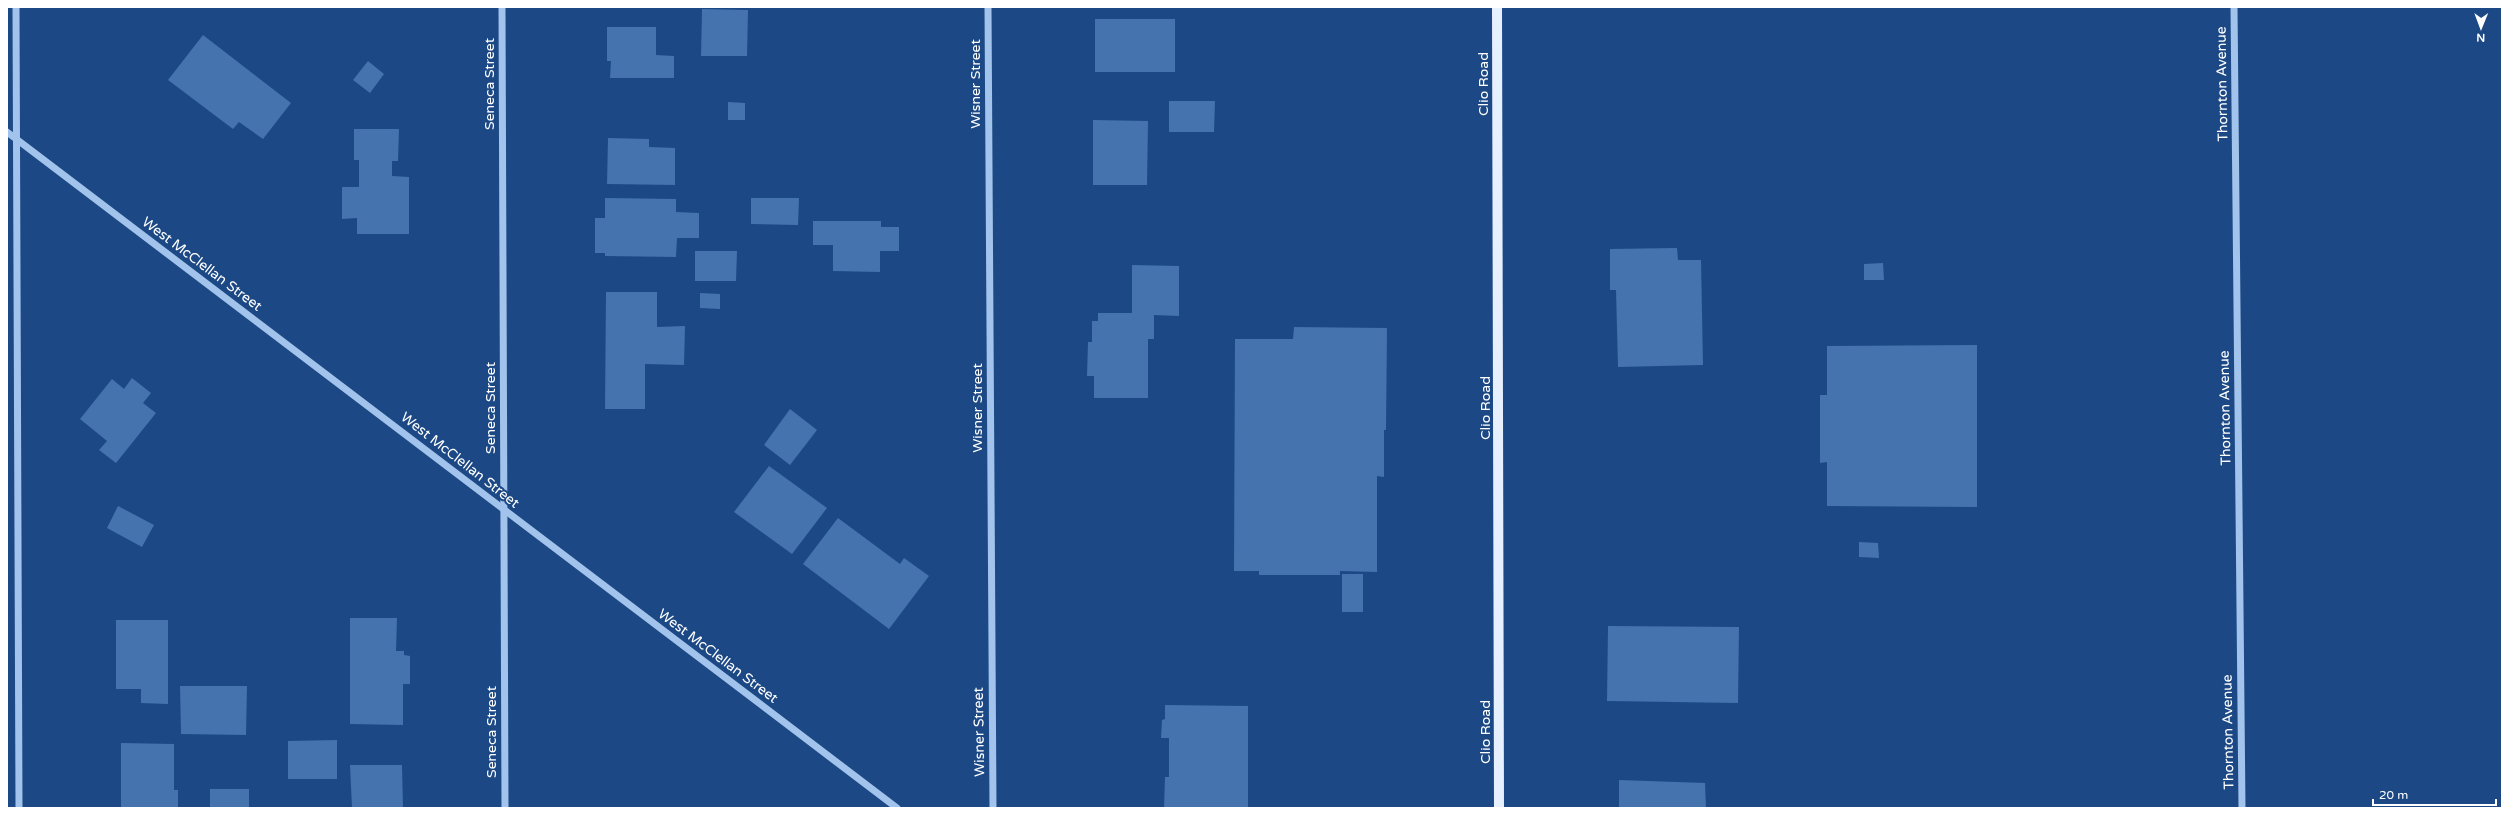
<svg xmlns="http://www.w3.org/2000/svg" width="2509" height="815" viewBox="0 0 2509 815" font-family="'Varela Round',sans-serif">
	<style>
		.building { fill: #4473ae }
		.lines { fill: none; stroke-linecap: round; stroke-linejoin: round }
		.minor { stroke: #a2c3eb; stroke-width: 7 }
		.major { stroke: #e7f0fe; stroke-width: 10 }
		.labels { text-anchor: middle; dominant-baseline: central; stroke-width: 4; stroke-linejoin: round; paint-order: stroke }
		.street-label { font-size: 14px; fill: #fff; stroke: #1c4985 }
	</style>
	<rect width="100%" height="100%" fill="#1c4985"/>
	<!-- building -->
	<g class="building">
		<path d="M702 9 748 10 747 56H701Z"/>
		<rect x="1095" y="19" width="80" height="53"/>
		<path d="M607 27H656V55L674 56V78H610L611 61H607Z"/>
		<path d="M203 35 291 103 263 139 239 122 233 129 168 80Z"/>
		<path d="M368 61 384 74 370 93 353 80Z"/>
		<path d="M1169 101H1215L1214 132H1169Z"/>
		<path d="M728 102 745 103V120H728Z"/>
		<path d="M1093 120 1148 121 1147 185H1093Z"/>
		<path d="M354 129H399L398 161H392V176L409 177V234H357V218L342 219V187H359V160H354Z"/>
		<path d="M608 138 649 139V147L675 148V185L607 184Z"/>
		<path d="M605 198 676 199V212L699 213V238H677L676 257 605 256V253H595V218H605Z"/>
		<path d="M751 198H799L798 225 751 224Z"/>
		<path d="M813 221H881V227H899V251H880V272L833 271V245H813Z"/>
		<path d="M1677 248 1678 260H1701L1703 365 1618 367 1616 290H1610V249Z"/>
		<path d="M695 251H737L736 281H695Z"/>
		<path d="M1883 263 1884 280H1864V264Z"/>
		<path d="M1132 265 1179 266V316L1154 315V339H1148V398H1094V376H1087L1088 342H1092V321H1098V313H1132Z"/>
		<path d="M606 292H657V327L685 326 684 365 645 364V409H605Z"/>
		<path d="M700 293 720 294V309L700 308Z"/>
		<path d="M1294 327 1387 328 1386 430H1384V477L1377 476V572L1340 571V575H1259V571H1234L1235 339H1293Z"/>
		<path d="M1977 345V507L1827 506V462L1820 463V395H1827V346Z"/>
		<path d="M132 378 151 393 143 403 156 413 116 463 99 450 107 441 80 419 112 379 124 389Z"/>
		<path d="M790 409 817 430 790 465 764 445Z"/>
		<path d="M769 466 827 508 792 554 734 512Z"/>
		<path d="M118 506 154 525 142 547 107 528Z"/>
		<path d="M838 518 900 564 904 558 929 576 889 629 803 564Z"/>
		<path d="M1859 542 1878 543 1879 558 1859 557Z"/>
		<rect x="1342" y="574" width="21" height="38"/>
		<path d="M350 618H397L396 651H404V655L410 656V684H403V725L350 724Z"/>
		<path d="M116 620H168V704L141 703V689H116Z"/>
		<path d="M1608 626 1739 627 1738 703 1607 701Z"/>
		<path d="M180 686H247L246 735 181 734Z"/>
		<path d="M1165 705 1248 706V808H1164L1165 777H1169V738H1161L1162 720 1165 719Z"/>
		<path d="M337 740V779H288V741Z"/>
		<path d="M121 743 174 744V790H178V808H121Z"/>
		<path d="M350 765H402L403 808H352Z"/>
		<path d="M1619 780 1705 783 1706 808H1619Z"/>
		<rect x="210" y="789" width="39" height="19"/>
	</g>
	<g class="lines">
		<!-- minor -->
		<g class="minor">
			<path d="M16 7 19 808"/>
			<path d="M502 7 505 808"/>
			<path d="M988 7 993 808"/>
			<path d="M2234 7 2242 808"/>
			<path d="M7 132 897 808"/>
		</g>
		<!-- major -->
		<path class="major" d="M1497 7 1499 808"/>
	</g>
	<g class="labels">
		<!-- street labels -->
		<g class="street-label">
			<text transform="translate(489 84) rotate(-90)">Seneca Street</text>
			<text transform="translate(975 84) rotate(-90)">Wisner Street</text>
			<text transform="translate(1483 84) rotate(-90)">Clio Road</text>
			<text transform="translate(2222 84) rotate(-91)">Thornton Avenue</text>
			<text transform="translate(202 264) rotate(37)">West McClellan Street</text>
			<text transform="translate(490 408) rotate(-90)">Seneca Street</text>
			<text transform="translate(977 408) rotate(-90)">Wisner Street</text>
			<text transform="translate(1485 408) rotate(-90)">Clio Road</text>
			<text transform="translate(2225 408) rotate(-91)">Thornton Avenue</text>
			<text transform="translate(460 460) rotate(38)">West McClellan Street</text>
			<text transform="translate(718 656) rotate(37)">West McClellan Street</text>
			<text transform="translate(491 732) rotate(-90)">Seneca Street</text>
			<text transform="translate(979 732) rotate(-91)">Wisner Street</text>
			<text transform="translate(1485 732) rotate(-90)">Clio Road</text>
			<text transform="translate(2228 732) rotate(-91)">Thornton Avenue</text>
		</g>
	</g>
	<!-- border -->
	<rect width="2509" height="815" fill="none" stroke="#ffffff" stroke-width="16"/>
	<!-- north arrow -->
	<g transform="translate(2481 28) rotate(181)" stroke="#1c4985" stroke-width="3" paint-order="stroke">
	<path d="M0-3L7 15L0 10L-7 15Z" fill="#ffffff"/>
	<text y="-6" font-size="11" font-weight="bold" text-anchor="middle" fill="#ffffff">N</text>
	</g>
	<!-- scale -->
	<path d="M2373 799v6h123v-6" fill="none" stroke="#ffffff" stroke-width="2"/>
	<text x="2379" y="799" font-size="12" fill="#ffffff" stroke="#1c4985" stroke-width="3" paint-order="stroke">20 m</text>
</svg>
